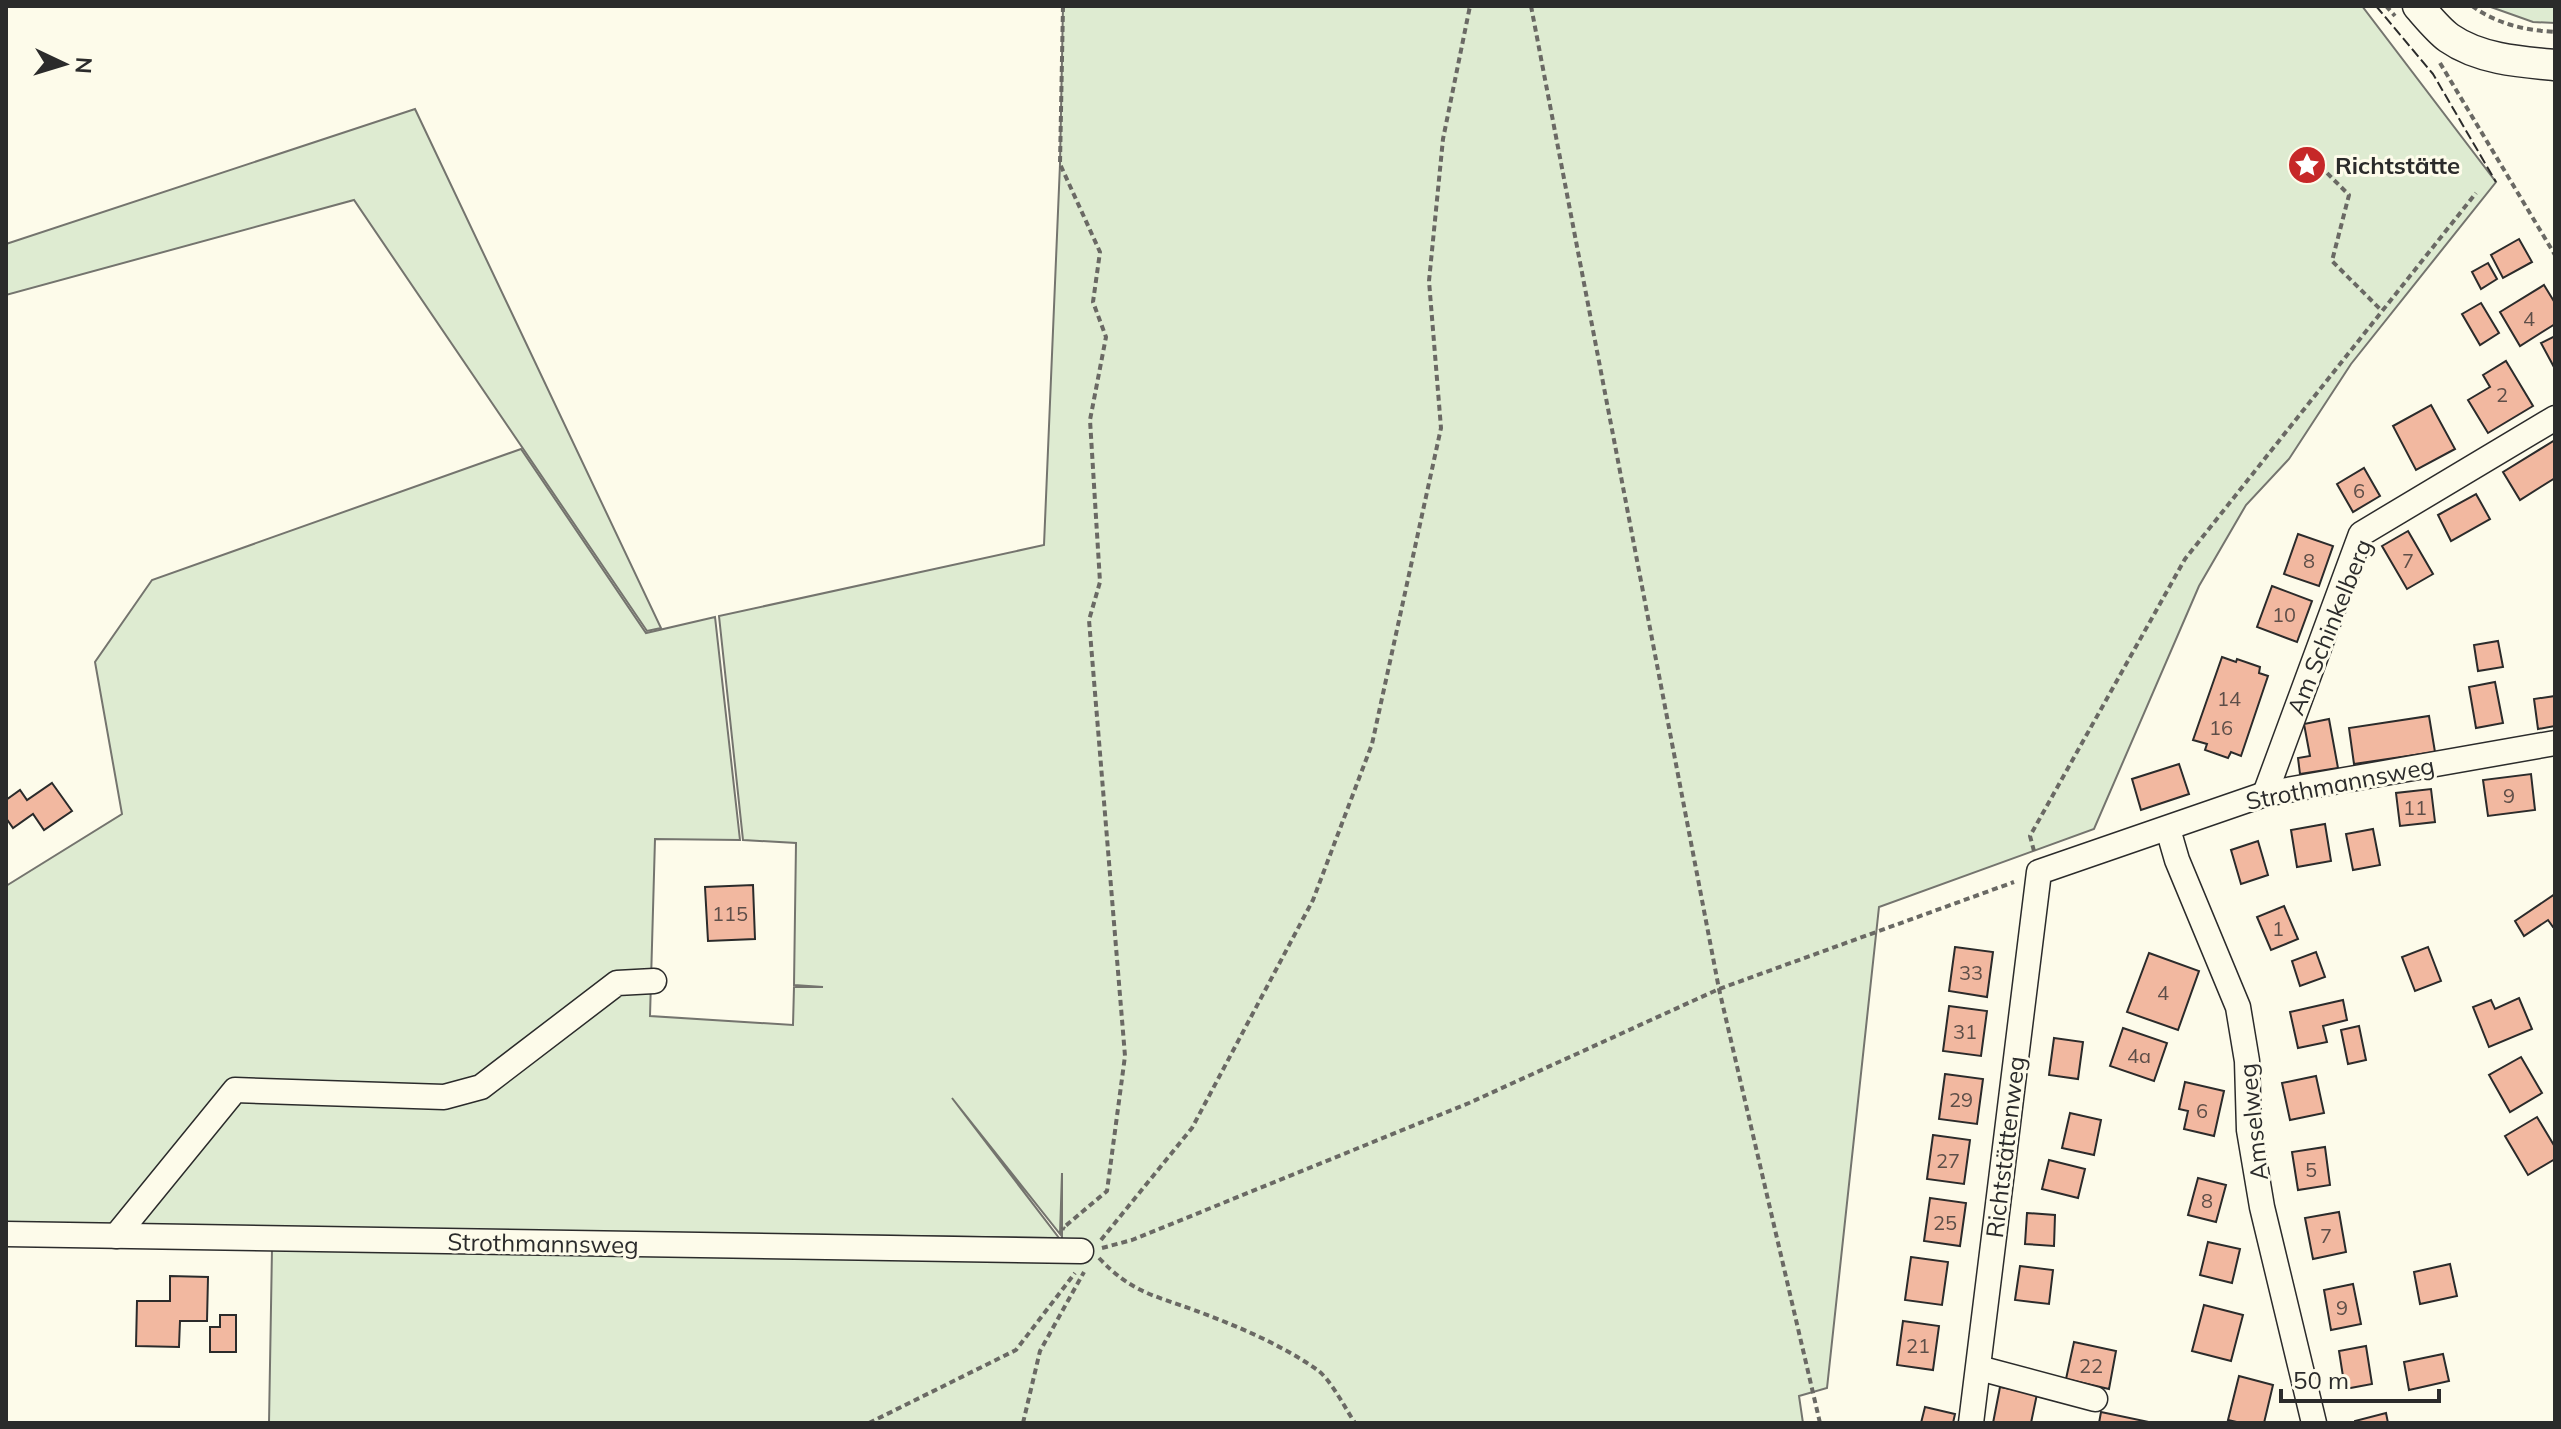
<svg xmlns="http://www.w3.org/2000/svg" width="2561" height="1429" viewBox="0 0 2561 1429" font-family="Mulish,sans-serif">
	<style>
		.green { fill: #deebd1; stroke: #74746e; stroke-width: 2 }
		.building { fill: #f2b8a0; stroke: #2b2b2b; stroke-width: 2 }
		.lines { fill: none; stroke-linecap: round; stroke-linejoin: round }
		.minor-casing { stroke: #2b2b2b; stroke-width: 27 }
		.major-casing { stroke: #2b2b2b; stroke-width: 33 }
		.path { stroke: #6a6964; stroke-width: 4; stroke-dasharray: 6 4; stroke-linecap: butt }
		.minor { stroke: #fdfbea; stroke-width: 24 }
		.major { stroke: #fdfbea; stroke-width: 30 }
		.fence { stroke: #2b2b2b; stroke-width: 2; stroke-dasharray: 10 4; stroke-linecap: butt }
		.labels { text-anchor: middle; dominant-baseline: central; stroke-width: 6; stroke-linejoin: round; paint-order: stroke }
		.number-label { font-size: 20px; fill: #5d4e48 }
		.poi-label { font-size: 24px; font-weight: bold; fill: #2b2b2b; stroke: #fdfbea; text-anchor: start }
		.street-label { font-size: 24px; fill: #2b2b2b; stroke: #fdfbea }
	</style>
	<rect width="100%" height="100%" fill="#fdfbea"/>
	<!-- green -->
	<g class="green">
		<path d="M1063 6H2362L2496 182 2351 364 2289 459 2246 505 2199 586 2094 829 1879 907 1827 1388 1799 1396 1803 1423H269L272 1249 1062 1260V1173L1060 1234 952 1098 1059 1238 6 1224V886L122 814 95 662 152 580 521 449 646 633 715 617 740 840 655 839 650 1016 793 1025 794 987H823L794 985 796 843 743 840 719 616 1044 545 1060 164Z"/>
		<path d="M2488 6H2555V23L2533 22Z"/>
		<path d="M415 109 661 628 647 631 354 200 6 295V244Z"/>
	</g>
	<!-- building -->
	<g class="building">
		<path d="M2519 239 2532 262 2503 278 2491 255Z"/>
		<path d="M2488 263 2497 279 2481 289 2472 272Z"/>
		<path d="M2544 285 2555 303V324L2520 346 2500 312Z"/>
		<path d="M2481 303 2499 333 2480 345 2462 314Z"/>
		<path d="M2555 336V369L2541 343Z"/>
		<path d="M2506 361 2533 406 2488 433 2468 400 2490 387 2483 375Z"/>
		<path d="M2431 405 2455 449 2416 470 2393 426Z"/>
		<path d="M2555 440V478L2520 500 2503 472Z"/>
		<path d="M2364 468 2380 496 2353 512 2337 484Z"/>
		<path d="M2476 494 2490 519 2451 541 2438 515Z"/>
		<path d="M2408 531 2433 574 2407 589 2382 546Z"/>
		<path d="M2298 534 2333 546 2319 586 2284 574Z"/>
		<path d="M2272 586 2312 601 2297 642 2257 627Z"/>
		<path d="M2498 641 2503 667 2478 671 2474 645Z"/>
		<path d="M2222 657 2236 662 2237 659 2260 667 2259 673 2268 676 2241 756 2231 752 2228 758 2205 750 2207 744 2193 740Z"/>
		<path d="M2495 682 2503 723 2476 728 2469 687Z"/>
		<path d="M2555 696V726L2538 729 2534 699Z"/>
		<path d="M2429 716 2435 752 2354 764 2349 728Z"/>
		<path d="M2329 719 2338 768 2300 774 2298 758 2310 756 2304 724Z"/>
		<path d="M2179 764 2189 794 2141 810 2132 779Z"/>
		<path d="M2531 774 2535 810 2488 816 2483 780Z"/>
		<path d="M52 783 72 811 44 830 33 814 13 828 6 818V800L20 790 27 800Z"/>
		<path d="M2431 789 2435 822 2400 826 2396 793Z"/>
		<path d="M2325 824 2331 861 2297 867 2291 830Z"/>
		<path d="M2373 829 2380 865 2353 870 2346 834Z"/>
		<path d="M2258 841 2268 875 2241 884 2231 850Z"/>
		<path d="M753 885 755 939 708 941 705 887Z"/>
		<path d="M2555 894V926L2553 927 2548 920 2524 936 2515 921Z"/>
		<path d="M2284 906 2298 939 2271 950 2257 917Z"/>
		<path d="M1955 947 1993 952 1987 997 1949 991Z"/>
		<path d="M2428 947 2441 981 2415 991 2402 957Z"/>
		<path d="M2316 952 2325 977 2300 986 2292 961Z"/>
		<path d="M2149 953 2199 971 2178 1030 2127 1012Z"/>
		<path d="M2519 998 2532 1029 2489 1047 2473 1007 2491 1000 2495 1009Z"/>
		<path d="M2343 1000 2347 1020 2323 1026 2327 1042 2298 1048 2290 1012Z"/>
		<path d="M1949 1006 1987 1011 1981 1056 1943 1051Z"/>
		<path d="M2359 1026 2366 1060 2348 1064 2341 1030Z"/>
		<path d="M2123 1028 2167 1043 2154 1081 2110 1066Z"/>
		<path d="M2054 1038 2083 1042 2078 1079 2049 1075Z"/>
		<path d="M2521 1057 2542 1093 2510 1112 2489 1075Z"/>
		<path d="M1945 1074 1983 1079 1977 1124 1939 1119Z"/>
		<path d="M2316 1076 2324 1113 2290 1120 2282 1083Z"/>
		<path d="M2185 1082 2224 1091 2214 1136 2184 1129 2188 1111 2179 1109Z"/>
		<path d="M2070 1113 2101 1120 2094 1155 2062 1148Z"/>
		<path d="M2537 1117 2555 1147V1159L2528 1175 2505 1136Z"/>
		<path d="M1933 1135 1970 1140 1964 1184 1927 1179Z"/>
		<path d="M2325 1147 2330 1185 2298 1190 2292 1152Z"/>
		<path d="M2049 1160 2085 1169 2078 1198 2042 1189Z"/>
		<path d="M2198 1178 2226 1185 2216 1222 2188 1215Z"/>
		<path d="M1930 1198 1966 1203 1960 1246 1924 1241Z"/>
		<path d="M2339 1212 2346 1252 2313 1259 2305 1218Z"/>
		<path d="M2027 1213 2055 1215 2054 1246 2025 1244Z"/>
		<path d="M2208 1242 2240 1249 2232 1283 2200 1275Z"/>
		<path d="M1911 1257 1948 1262 1942 1305 1905 1300Z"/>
		<path d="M2450 1264 2457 1296 2420 1304 2414 1272Z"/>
		<path d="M2020 1266 2053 1270 2049 1304 2015 1300Z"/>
		<path d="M170 1276 208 1277 207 1321H180L179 1347 136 1346 137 1301H170Z"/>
		<path d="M2353 1284 2361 1324 2331 1330 2324 1290Z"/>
		<path d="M2204 1305 2243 1315 2231 1361 2192 1351Z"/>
		<path d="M220 1315H236V1352H210V1327H220Z"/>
		<path d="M1903 1321 1939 1326 1933 1370 1897 1365Z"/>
		<path d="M2074 1342 2116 1351 2109 1389 2066 1379Z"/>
		<path d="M2366 1346 2372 1384 2345 1389 2339 1351Z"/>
		<path d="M2443 1354 2449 1381 2409 1390 2404 1362Z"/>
		<path d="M2239 1376 2273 1385 2264 1423H2241L2228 1420Z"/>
		<path d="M2000 1387 2037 1394 2031 1423H1993Z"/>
		<path d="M1925 1407 1955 1414 1953 1423H1921Z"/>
		<path d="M2101 1412 2149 1422V1423H2099Z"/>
		<path d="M2386 1413 2388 1423H2355V1421Z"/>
	</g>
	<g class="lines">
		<defs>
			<g id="minor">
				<path d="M2265 794 2361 534 2555 418"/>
				<path d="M2168 829 2177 860 2238 1007 2247 1061 2249 1130 2262 1207 2314 1423"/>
				<path d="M6 1234 1081 1251"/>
				<path d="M116 1236 235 1090 444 1097 481 1087 617 983 654 981"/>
				<path d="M1979 1368 2095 1399"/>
				<path d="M1971 1423 2039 872 2265 794 2555 743"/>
			</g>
			<path id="major" d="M2418 6C2427 16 2438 30 2449 38 2479 59 2520 62 2555 65"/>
		</defs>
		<!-- minor casing -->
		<use href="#minor" class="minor-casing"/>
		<!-- major casing -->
		<use href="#major" class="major-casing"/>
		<!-- path -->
		<g class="path">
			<path d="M1063 6 1060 164 1100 252 1093 302 1106 337 1090 420 1100 582 1089 620 1125 1056 1107 1191 1063 1228 1065 1229"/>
			<path d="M1531 6 1719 989 1820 1423"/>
			<path d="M2386 6 2395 16"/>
			<path d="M2472 6C2497 24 2524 30 2555 32"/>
			<path d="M2440 63 2555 255"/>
			<path d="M2313 159 2349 195 2332 261 2382 311"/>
			<path d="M2034 851 2030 836 2185 559 2476 193"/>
			<path d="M1101 1240 1192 1128 1313 900 1372 744 1441 428 1429 281 1443 139 1470 6"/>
			<path d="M1102 1248 1132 1240 1469 1103 1719 989 2014 882"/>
			<path d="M1099 1258C1131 1292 1153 1295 1194 1310 1235 1325 1280 1344 1316 1369 1330 1378 1345 1408 1355 1423"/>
			<path d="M869 1423 1016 1350 1075 1273"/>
			<path d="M1023 1423 1040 1351 1084 1272"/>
		</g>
		<!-- minor -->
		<use href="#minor" class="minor"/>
		<!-- major -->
		<use href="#major" class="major"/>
		<!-- fence -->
		<path class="fence" d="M2376 6 2433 74 2496 182"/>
	</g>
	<!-- icons -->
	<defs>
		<symbol id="sight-disc" viewBox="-11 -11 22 22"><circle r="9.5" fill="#c62828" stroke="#fdfbea"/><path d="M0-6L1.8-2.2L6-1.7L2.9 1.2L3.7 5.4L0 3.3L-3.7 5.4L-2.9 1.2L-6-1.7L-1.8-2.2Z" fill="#fff"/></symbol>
	</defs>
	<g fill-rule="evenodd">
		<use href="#sight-disc" x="2285" y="143" width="44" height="44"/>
	</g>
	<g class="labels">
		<!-- number labels -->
		<g class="number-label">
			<text x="2529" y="318">4</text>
			<text x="2502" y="394">2</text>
			<text x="2359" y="490">6</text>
			<text x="2309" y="560">8</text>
			<text x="2408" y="560">7</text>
			<text x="2284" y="614">10</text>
			<text x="2229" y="698">14</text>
			<text x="2221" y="727">16</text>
			<text x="2509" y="795">9</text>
			<text x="2415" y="807">11</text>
			<text x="730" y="913">115</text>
			<text x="2278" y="928">1</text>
			<text x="1971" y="972">33</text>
			<text x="2163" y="992">4</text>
			<text x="1965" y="1031">31</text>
			<text x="2139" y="1055">4a</text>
			<text x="1961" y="1099">29</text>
			<text x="2202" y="1110">6</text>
			<text x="1948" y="1160">27</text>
			<text x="2311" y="1169">5</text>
			<text x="2207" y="1200">8</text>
			<text x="1945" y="1222">25</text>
			<text x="2326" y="1235">7</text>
			<text x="2342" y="1307">9</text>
			<text x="1918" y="1345">21</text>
			<text x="2091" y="1365">22</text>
		</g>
		<!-- poi labels -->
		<g class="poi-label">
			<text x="2335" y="165">Richtstätte</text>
		</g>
		<!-- street labels -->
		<g class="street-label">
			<text transform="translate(2329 627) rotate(-68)">Am Schinkelberg</text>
			<text transform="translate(2340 783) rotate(-11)">Strothmannsweg</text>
			<text transform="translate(2253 1122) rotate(-96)">Amselweg</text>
			<text transform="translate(2005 1147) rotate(-83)">Richtstättenweg</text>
			<text transform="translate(543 1243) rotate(1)">Strothmannsweg</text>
		</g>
	</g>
	<!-- border -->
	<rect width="2561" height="1429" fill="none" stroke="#2b2b2b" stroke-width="16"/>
	<!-- north arrow -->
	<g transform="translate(64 64) rotate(94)" stroke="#fdfbea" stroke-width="6" paint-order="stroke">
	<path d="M0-6L14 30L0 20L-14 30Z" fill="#2b2b2b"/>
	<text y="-12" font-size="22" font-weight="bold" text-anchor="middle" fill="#2b2b2b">N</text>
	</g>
	<!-- scale -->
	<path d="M2281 1389v12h158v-12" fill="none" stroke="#2b2b2b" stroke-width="4"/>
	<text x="2293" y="1389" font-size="24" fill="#2b2b2b" stroke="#fdfbea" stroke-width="6" paint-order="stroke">50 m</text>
</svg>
